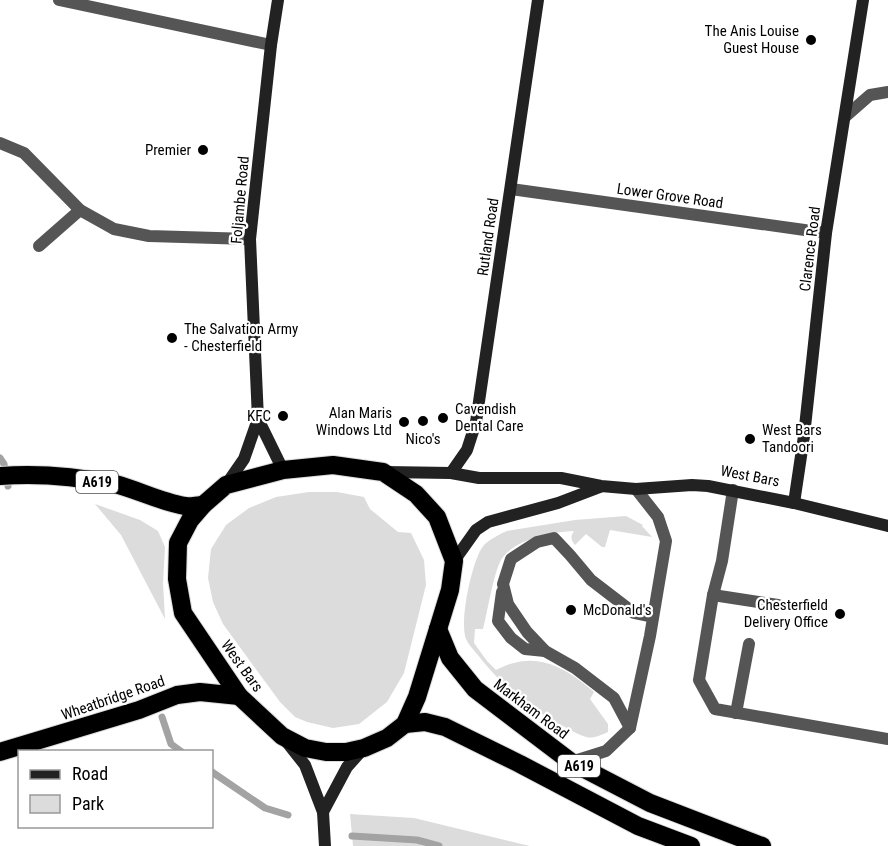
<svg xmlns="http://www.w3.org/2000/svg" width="888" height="846" viewBox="0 0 888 846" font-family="'Roboto Condensed',sans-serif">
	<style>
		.green { fill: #dcdcdc }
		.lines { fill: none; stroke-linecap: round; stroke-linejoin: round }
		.stream { stroke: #a3a3a3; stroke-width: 7 }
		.highway-casing { stroke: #dbdbdb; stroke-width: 20 }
		.lane { stroke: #555; stroke-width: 12 }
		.street { stroke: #555; stroke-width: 12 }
		.secondary { stroke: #222; stroke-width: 12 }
		.highway { stroke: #000; stroke-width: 18 }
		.poi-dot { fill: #000; stroke: #fff; stroke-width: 2 }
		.labels { text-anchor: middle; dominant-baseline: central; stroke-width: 4.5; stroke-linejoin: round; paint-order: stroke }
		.shield { fill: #fff; stroke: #4c4c4c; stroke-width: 1.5 }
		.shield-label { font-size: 14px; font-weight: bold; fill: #000 }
		.poi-label { font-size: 15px; fill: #000; stroke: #fff; text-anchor: end }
		.street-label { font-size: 15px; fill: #000; stroke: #fff }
	</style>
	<rect width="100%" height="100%" fill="#fff"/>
	<!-- green -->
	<g class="green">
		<path d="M309 492H337L364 497 370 509 398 532 411 533 424 560 426 585 404 673 387 702 359 724 333 728 307 722 295 717 280 702 223 624 213 602 208 578 211 549 226 525 249 508 276 497Z"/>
		<path d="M95 504 140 520 158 531 165 547 163 583 165 619 121 535Z"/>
		<path d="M626 516 643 525 642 526 652 537 610 530 605 547H602L586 534 575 545C571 540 570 537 574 531 551 532 514 539 501 560 493 575 488 610 483 629H475L474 643 487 661 496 670C502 667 508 664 514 663 545 654 572 673 594 692L590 699 608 724V732C601 735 593 739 586 737 579 735 571 730 565 727 529 709 501 685 477 654 473 649 468 644 466 639 459 622 472 559 484 545 490 539 500 534 507 531L575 520Z"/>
		<path d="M350 814 414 818 530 846H353Z"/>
	</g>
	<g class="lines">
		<!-- stream -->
		<g class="stream">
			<path d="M0 458 4 464 8 486"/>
			<path d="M162 717 171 744 182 752"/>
			<path d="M212 772 265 808 288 815"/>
			<path d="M352 836 417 840 439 846"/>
		</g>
		<defs>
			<g id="highway">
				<path d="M333 465 383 472 416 494 437 517 454 561 450 590 438 629 417 697 405 724 387 738 364 748 346 752H326L305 748 282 736 239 696 183 613 177 579 178 543 190 520 203 505 226 485 283 470Z"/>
				<path d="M0 476C36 473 79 477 115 484 138 490 161 502 185 506 191 507 197 505 203 505"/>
				<path d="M438 629 450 658 475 689 571 762 650 803 762 846"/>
				<path d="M405 724 425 722 445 727 520 764 638 826 691 846"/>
				<path d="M0 752 139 710 177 695 200 692 239 696"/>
			</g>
		</defs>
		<!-- highway casing -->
		<use href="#highway" class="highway-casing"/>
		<!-- lane -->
		<g class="lane">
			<path d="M0 143 24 153 80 210 114 229 149 236 250 239"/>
			<path d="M39 246 80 210"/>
			<path d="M733 490 722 561 713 595 699 680 715 709 888 739"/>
			<path d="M502 592 498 621 511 638 525 649 545 651"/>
			<path d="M713 595 778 605"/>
			<path d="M736 713 749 644"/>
			<path d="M630 728 614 698 575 668 545 651 527 632 508 604 503 584 511 559 537 542 554 538 570 555 591 580 634 613 653 617"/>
			<path d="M571 762 606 751 630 728 650 636 666 541 658 517 636 489"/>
		</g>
		<!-- street -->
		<g class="street">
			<path d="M59 0 271 45"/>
			<path d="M846 116 870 95 888 92"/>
			<path d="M511 189 826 233"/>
		</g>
		<!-- secondary -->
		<g class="secondary">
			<path d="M278 0 271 45 250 239 258 419 283 470"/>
			<path d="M385 472 451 473 479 478H561L601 486 636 489 692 485 708 486 794 503 888 526"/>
			<path d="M451 473 467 450 476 422 538 0"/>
			<path d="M226 485 244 459 258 419"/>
			<path d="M794 503 804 436 826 233 863 0"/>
			<path d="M454 561 476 530 488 522 558 503 600 487"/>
			<path d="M286 741 305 765 323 812 325 846"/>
			<path d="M323 812 347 767 364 748"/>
		</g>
		<!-- highway -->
		<use href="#highway" class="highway"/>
	</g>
	<!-- markers -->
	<g class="poi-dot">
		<circle cx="811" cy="40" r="6"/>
		<circle cx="203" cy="150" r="6"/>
		<circle cx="172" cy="338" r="6"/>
		<circle cx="283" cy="416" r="6"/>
		<circle cx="443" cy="418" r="6"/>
		<circle cx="423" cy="421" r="6"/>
		<circle cx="404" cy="422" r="6"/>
		<circle cx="750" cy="439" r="6"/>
		<circle cx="571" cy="610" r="6"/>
		<circle cx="840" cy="614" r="6"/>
	</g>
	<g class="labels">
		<!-- shield labels -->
		<g class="shield">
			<rect x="76" y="471" width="42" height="22" rx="4.5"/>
			<rect x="558" y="755" width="42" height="22" rx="4.5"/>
		</g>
		<g class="shield-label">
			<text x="97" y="482">A619</text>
			<text x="579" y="766">A619</text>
		</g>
		<!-- poi labels -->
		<g class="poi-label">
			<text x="799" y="31">The Anis Louise<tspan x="799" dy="17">Guest House</tspan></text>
			<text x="191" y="150">Premier</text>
			<text x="184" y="329" text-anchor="start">The Salvation Army<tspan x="184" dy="17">- Chesterfield</tspan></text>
			<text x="455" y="409" text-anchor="start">Cavendish<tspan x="455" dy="17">Dental Care</tspan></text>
			<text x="392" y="413">Alan Maris<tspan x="392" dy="17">Windows Ltd</tspan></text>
			<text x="271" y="416">KFC</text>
			<text x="762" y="430" text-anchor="start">West Bars<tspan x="762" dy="17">Tandoori</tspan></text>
			<text x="423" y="439" text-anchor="middle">Nico's</text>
			<text x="828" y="605">Chesterfield<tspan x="828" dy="17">Delivery Office</tspan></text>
			<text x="583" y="610" text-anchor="start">McDonald's</text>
		</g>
		<!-- street labels -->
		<g class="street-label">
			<text transform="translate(670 196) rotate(8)">Lower Grove Road</text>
			<text transform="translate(240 200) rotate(-85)">Foljambe Road</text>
			<text transform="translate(488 237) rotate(-82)">Rutland Road</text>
			<text transform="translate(810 249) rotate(-83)">Clarence Road</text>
			<text transform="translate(750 476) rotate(11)">West Bars</text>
			<text transform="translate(242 666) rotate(54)">West Bars</text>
			<text transform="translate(113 698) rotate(-19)">Wheatbridge Road</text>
			<text transform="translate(531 709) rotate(37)">Markham Road</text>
		</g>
	</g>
	<!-- legend -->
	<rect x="18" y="750" width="195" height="78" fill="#ffffff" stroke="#999999" stroke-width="1.5"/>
	<rect x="30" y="770" width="30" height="9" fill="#222222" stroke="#999999" stroke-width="1.5"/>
	<text x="72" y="780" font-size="18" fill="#000000">Road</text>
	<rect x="30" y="795" width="30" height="18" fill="#dcdcdc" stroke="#999999" stroke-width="1.5"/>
	<text x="72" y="810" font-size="18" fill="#000000">Park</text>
</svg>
